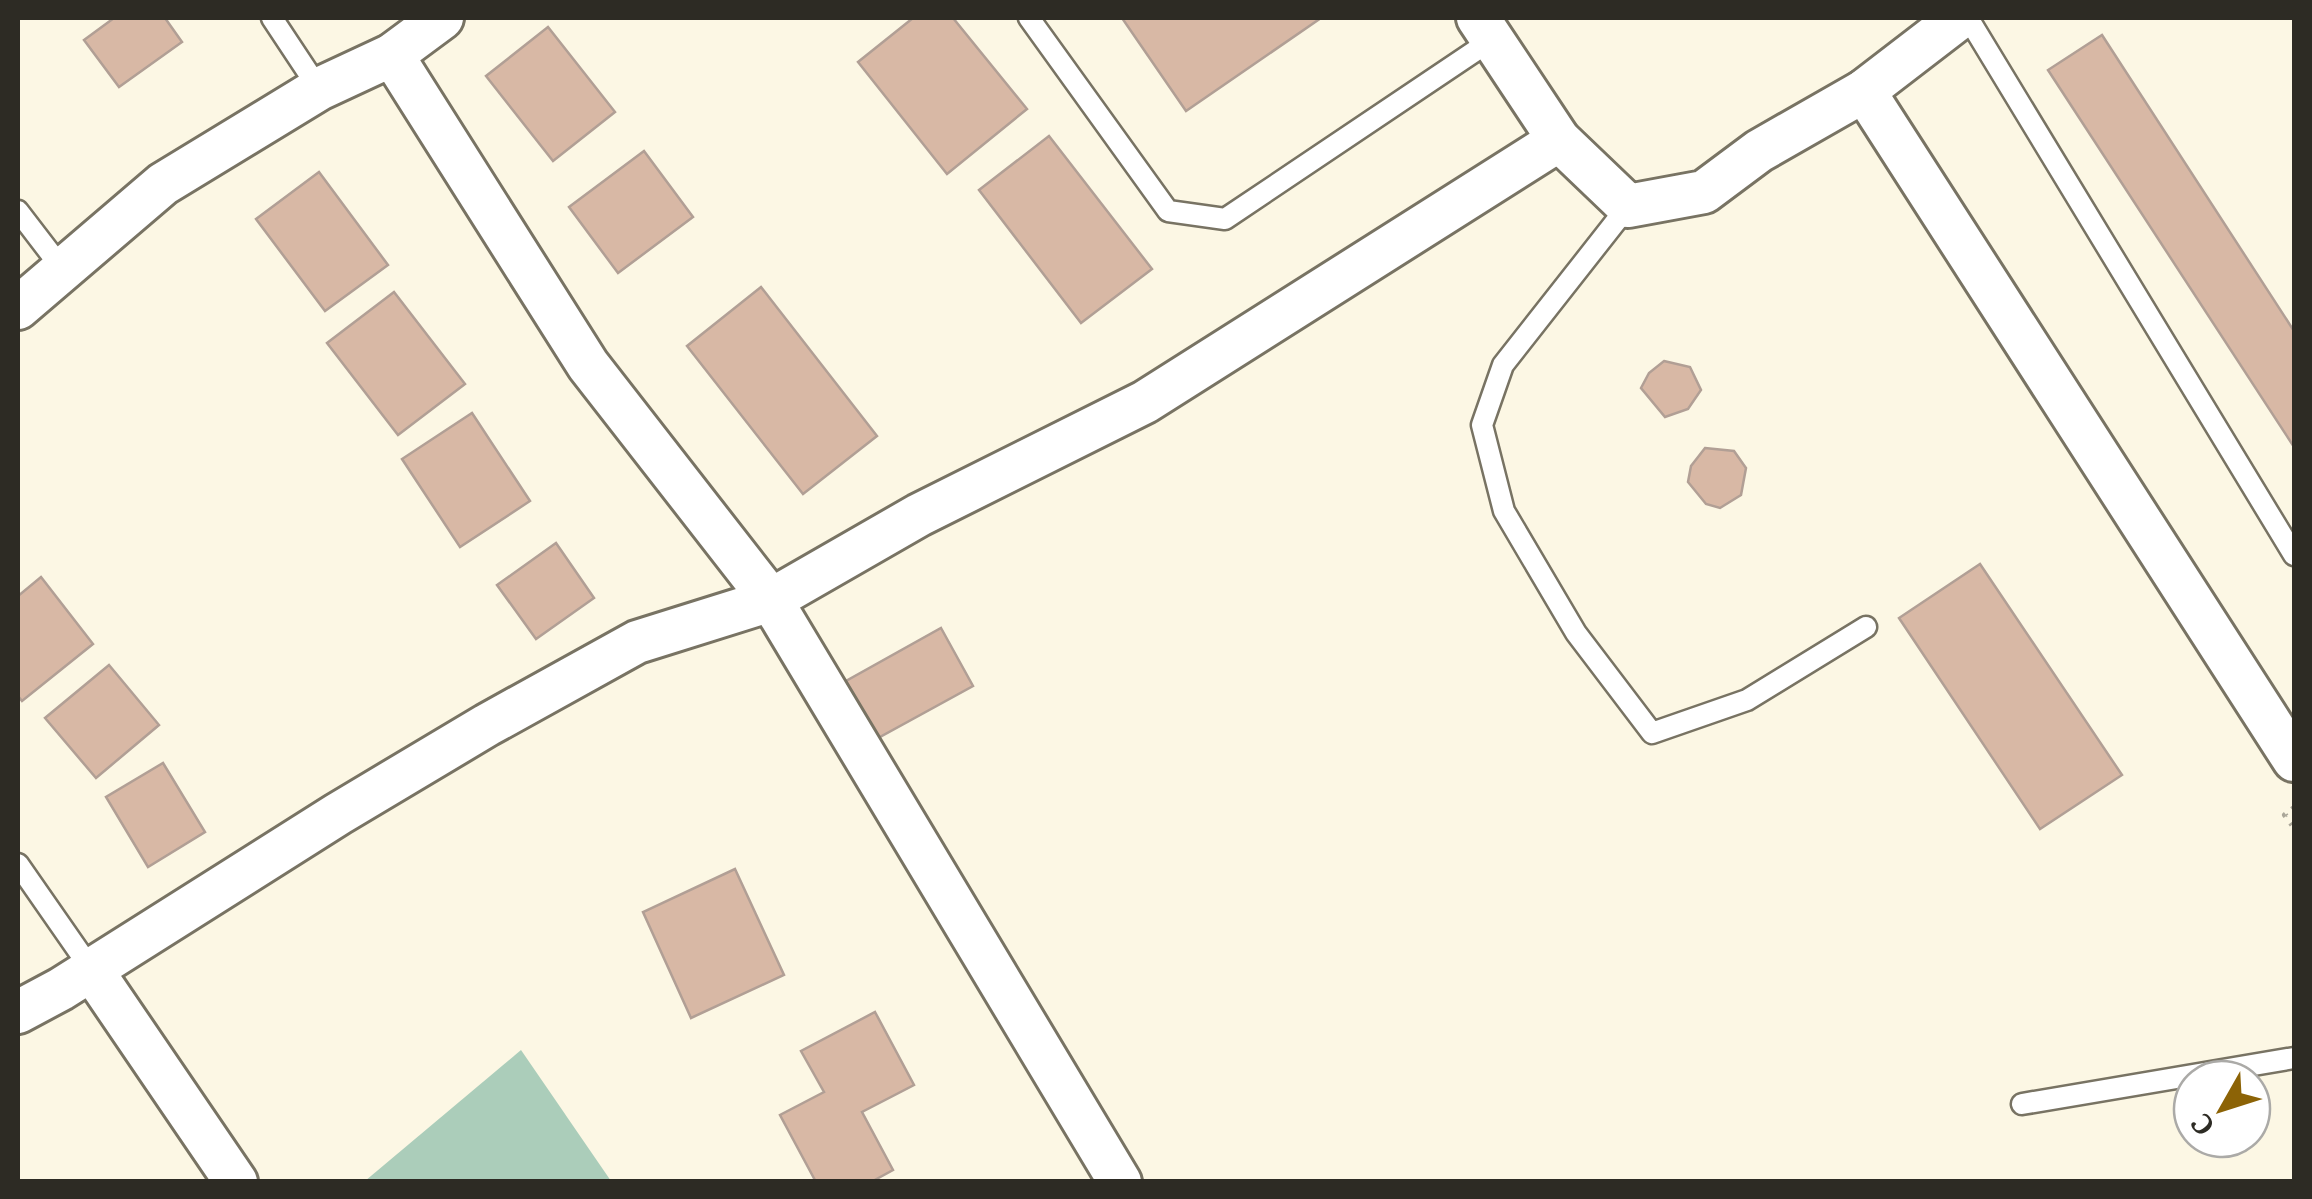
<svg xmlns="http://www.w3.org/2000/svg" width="2312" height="1199" viewBox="0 0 2312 1199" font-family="'Noto Serif',serif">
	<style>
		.forest { fill: #abcdba }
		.building { fill: #d8b8a5; stroke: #b19f95; stroke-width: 2.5 }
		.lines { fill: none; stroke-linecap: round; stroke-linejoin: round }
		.lane-casing { stroke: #787363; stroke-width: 25 }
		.street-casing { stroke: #787363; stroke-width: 48 }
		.path { stroke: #aba799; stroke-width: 6; stroke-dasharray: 2.5 8; stroke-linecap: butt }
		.lane { stroke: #fff; stroke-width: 20 }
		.street { stroke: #fff; stroke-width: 42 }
	</style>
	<rect width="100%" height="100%" fill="#fcf7e4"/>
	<!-- forest -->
	<path class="forest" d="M521 1050 611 1181H365Z"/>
	<!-- building -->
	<g class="building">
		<path d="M114 18H165L182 42 119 87 84 40Z"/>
		<path d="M913 18H953L1027 109 947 174 858 62Z"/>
		<path d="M1122 18H1321L1186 111Z"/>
		<path d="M548 27 615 112 553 161 486 76Z"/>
		<path d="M2102 35 2294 331V447L2048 70Z"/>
		<path d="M1049 136 1152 269 1081 323 979 190Z"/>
		<path d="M644 151 693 217 618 273 569 207Z"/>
		<path d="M319 172 388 265 325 311 256 219Z"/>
		<path d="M761 287 877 436 803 494 687 346Z"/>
		<path d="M394 292 465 384 398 435 327 343Z"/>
		<path d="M1664 361 1690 367 1701 390 1688 409 1665 417 1641 388 1649 373Z"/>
		<path d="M472 413 530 501 460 547 402 459Z"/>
		<path d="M1705 448 1734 451 1746 468 1741 495 1720 508 1706 504 1688 482 1691 466Z"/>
		<path d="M556 543 594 598 536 639 497 585Z"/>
		<path d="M1980 564 2122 775 2040 829 1899 618Z"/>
		<path d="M41 577 93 644 22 701 18 696V596Z"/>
		<path d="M941 628 973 686 878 738 846 681Z"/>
		<path d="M109 665 159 725 96 778 45 718Z"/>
		<path d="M163 763 205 832 148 867 106 797Z"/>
		<path d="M735 869 784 975 691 1018 643 912Z"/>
		<path d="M875 1012 914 1085 862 1112 893 1170 871 1182H816L780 1115 824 1092 801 1051Z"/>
	</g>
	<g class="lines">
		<defs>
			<g id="lane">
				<path d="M272 18 319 89"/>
				<path d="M1029 18 1168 211 1225 219 1493 39"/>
				<path d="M1968 18 2294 555"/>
				<path d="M1628 206 1503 365 1482 425 1504 511 1576 633 1652 733 1747 700 1866 627"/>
				<path d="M18 211 64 271"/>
				<path d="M18 864 91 969"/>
				<path d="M2022 1104 2294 1058"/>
			</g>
			<g id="street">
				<path d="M1478 18 1559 140 1628 206 1704 192 1759 151 1864 91 1959 18"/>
				<path d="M392 55 588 365 771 600 1120 1182"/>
				<path d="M1864 91 2294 760"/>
				<path d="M18 308 163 184 319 89 392 55 442 18"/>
				<path d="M91 969 236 1182"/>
				<path d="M18 1012 61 989 338 814 487 725 637 642 771 600 919 515 1145 402 1559 140"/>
			</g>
		</defs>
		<!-- lane casing -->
		<use href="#lane" class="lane-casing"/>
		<!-- street casing -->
		<use href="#street" class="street-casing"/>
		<!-- path -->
		<path class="path" d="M2294 808 2285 815 2294 827"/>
		<!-- lane -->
		<use href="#lane" class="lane"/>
		<!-- street -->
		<use href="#street" class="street"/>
	</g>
	<!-- border -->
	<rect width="2312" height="1199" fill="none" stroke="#2d2b24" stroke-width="40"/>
	<!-- north arrow -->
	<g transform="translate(2222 1109) rotate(231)"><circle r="48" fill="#ffffff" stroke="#abaaa7" stroke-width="2.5"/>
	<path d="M0-8L18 38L0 25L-18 38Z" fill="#8c6306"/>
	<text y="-15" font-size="28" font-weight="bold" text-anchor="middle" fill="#2d2b24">С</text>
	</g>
</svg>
